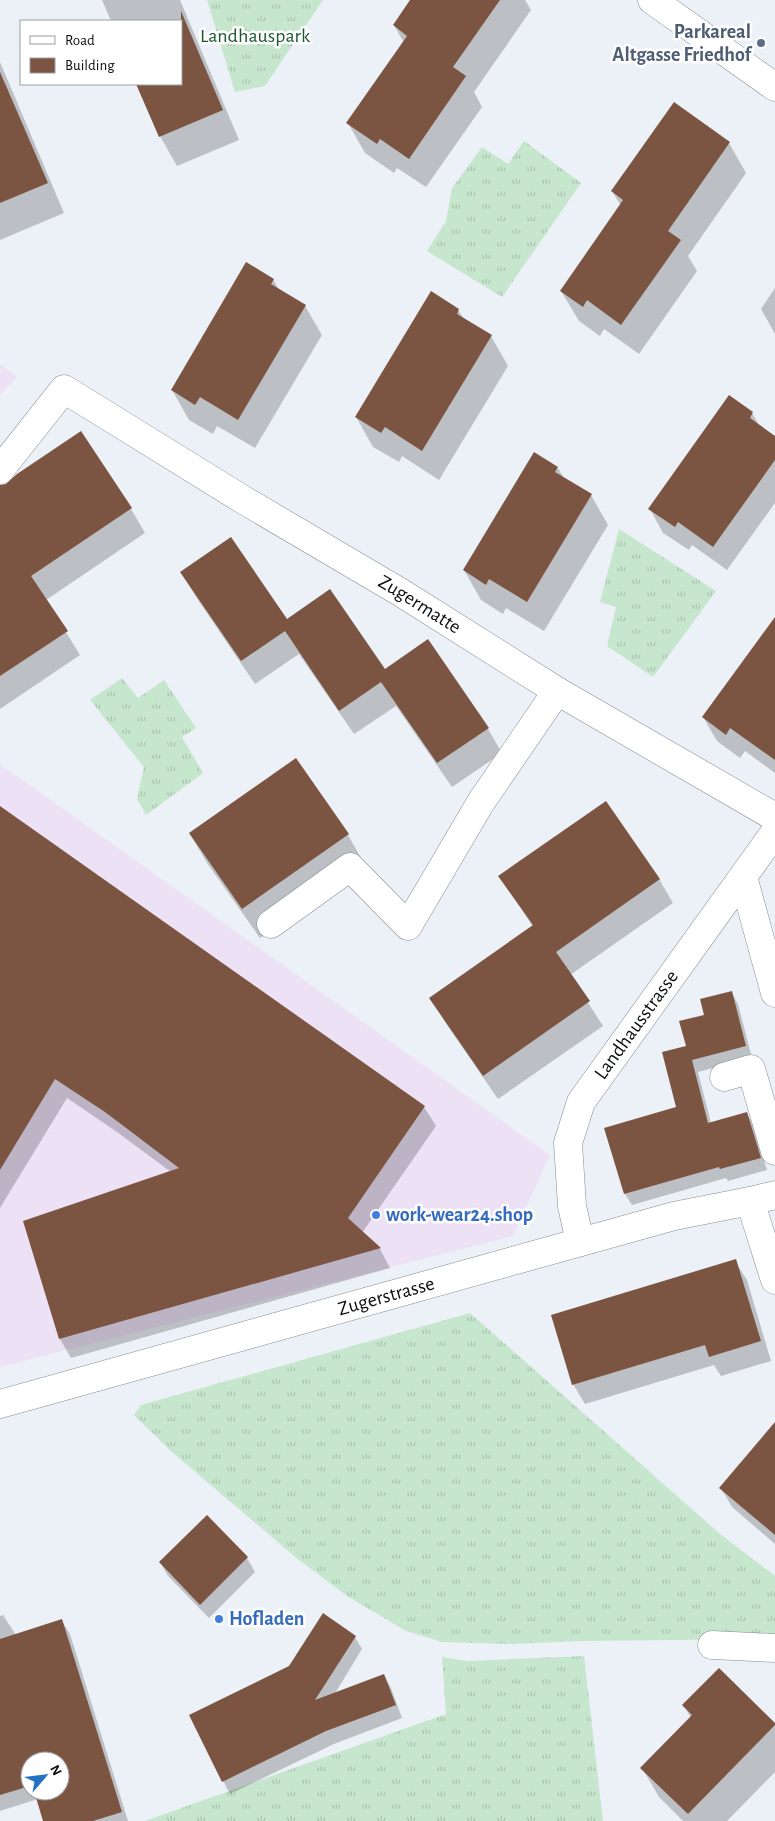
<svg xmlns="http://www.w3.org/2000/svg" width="775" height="1821" viewBox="0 0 775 1821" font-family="'Alegreya Sans',sans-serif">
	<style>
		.commercial { fill: #ece1f5 }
		.grass { fill: url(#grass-tufts) }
		.shadow { fill: #0003; fill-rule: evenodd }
		.building { fill: #7b5541 }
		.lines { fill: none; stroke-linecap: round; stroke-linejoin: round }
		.minor-casing { stroke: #868c92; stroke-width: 29 }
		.minor { stroke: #fff; stroke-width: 28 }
		.service-dot { fill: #5c6f8a; stroke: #fff; stroke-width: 2 }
		.shop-dot { fill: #3f7fe0; stroke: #fff; stroke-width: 2 }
		.labels { text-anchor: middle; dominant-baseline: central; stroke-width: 5; stroke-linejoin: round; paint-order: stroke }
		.service-label { font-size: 20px; font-weight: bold; fill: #4e5e75; stroke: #fff; text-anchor: end }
		.park-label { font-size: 20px; fill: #1c5831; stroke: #fff }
		.street-label { font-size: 20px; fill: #0b0d0f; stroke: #fff }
		.shop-label { font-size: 20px; font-weight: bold; fill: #366cbe; stroke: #fff; text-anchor: start }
	</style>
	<defs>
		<pattern id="grass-tufts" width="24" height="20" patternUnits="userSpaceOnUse" patternTransform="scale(1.25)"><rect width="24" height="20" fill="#c7e6ce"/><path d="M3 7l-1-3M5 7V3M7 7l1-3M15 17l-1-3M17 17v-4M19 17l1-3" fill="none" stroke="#aac4b0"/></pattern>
	</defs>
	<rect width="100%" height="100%" fill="#ebf1f7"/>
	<!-- commercial -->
	<g class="commercial">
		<path d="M0 364 17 377 0 395Z"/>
		<path d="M0 764 550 1155 513 1236 0 1367Z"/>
	</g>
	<!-- grass -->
	<g class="grass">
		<path d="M207 0H323L265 86 235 92Z"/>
		<path d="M524 141 581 183 502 297 427 251 446 221 452 188 482 147 508 164Z"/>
		<path d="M619 529 716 591 653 677 607 646 616 607 600 602Z"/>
		<path d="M122 678 138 698 164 680 196 728 182 737 203 773 146 815 137 799 144 767 90 700Z"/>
		<path d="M470 1313 720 1534 775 1576V1639L582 1641 512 1644 442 1642 406 1631 347 1596 299 1560 173 1453 134 1415 141 1405Z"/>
		<path d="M584 1656 603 1821H145L446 1714 442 1657 468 1661Z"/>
	</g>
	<!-- shadow -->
	<g class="shadow">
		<path d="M102 0H180L239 140 177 166 160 136 138 84H181V21H111Z"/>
		<path d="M412 0H525L531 10 474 92 482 107 426 187 397 168 394 173 365 153 348 123 404 43 394 25Z"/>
		<path d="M0 62 64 213 0 240Z"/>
		<path d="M729 143 746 173 688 256 697 271 639 354 604 329 600 336 579 321 561 291 621 206 612 191Z"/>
		<path d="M273 279 279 290 305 306 322 335 255 448 217 426 213 434 189 420 172 390Z"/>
		<path d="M775 288V334L761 309Z"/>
		<path d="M458 310 464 319 491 336 508 366 439 480 402 456 399 462 373 447 356 417Z"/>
		<path d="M752 413 760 427 775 437V503L727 570 692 545 689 550 663 533 650 509Z"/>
		<path d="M80 433 131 509 145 533 46 600 80 655 0 709V487L7 485Z"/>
		<path d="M558 468 564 478 591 495 608 525 544 631 506 608 503 614 481 600 464 570Z"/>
		<path d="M182 573 287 621 384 671 428 641 488 729 502 753 452 787 396 706 354 734 299 654 255 684 196 597Z"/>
		<path d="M775 619V773L745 751 740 758 717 741 703 717Z"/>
		<path d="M295 760 348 835 365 865 260 938 207 863 190 834Z"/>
		<path d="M0 807 424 1107 436 1126 362 1233 380 1249 390 1268 71 1358 60 1339 24 1222 171 1172 117 1132 67 1098 0 1208Z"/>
		<path d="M500 876 659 879 673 903 570 975 603 1026 498 1099 445 1022 431 998 533 927Z"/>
		<path d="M732 993 738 1004 752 1058 698 1072 711 1123 747 1113 753 1125 767 1170 728 1181 726 1178 632 1205 625 1194 606 1129 678 1108 687 1047 705 1016Z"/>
		<path d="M735 1261 747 1280 771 1361 721 1376 714 1365 585 1404 573 1384Z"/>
		<path d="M775 1446V1544L732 1507 721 1488Z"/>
		<path d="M207 1517 247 1558 255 1572 209 1618 168 1576 160 1562Z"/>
		<path d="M3 1615 16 1635 62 1621 70 1634 128 1821H45L38 1799 0 1811V1616ZM30 1761H60V1791H30Z"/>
		<path d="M355 1637 362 1649 334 1695 384 1675 391 1688 402 1718 334 1744 230 1794 190 1716Z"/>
		<path d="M684 1706 775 1725V1772L727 1821H683L659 1797 642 1768 691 1718Z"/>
	</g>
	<!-- building -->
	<g class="building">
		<path d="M410 0H500L453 67 466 76 409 159 380 139 377 144 346 123 407 36 393 25Z"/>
		<path d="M181 11 223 110 159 137 136 84H181Z"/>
		<path d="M0 72 48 183 0 203Z"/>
		<path d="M674 102 730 142 668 231 681 240 621 325 587 300 583 307 560 291 623 200 611 191Z"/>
		<path d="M246 262 274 279 271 284 306 305 238 420 200 397 195 405 171 390Z"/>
		<path d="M431 291 459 309 457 314 492 335 422 451 385 427 381 433 355 417Z"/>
		<path d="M729 395 753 412 750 418 775 436V460L713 547 678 522 675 527 648 509Z"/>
		<path d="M81 431 132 508 31 576 68 631 0 676V485L6 484 17 474Z"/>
		<path d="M534 452 558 467 555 472 592 494 527 602 489 579 486 585 463 570Z"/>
		<path d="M231 537 287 619 330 589 385 669 428 639 489 728 437 763 381 682 339 711 285 631 241 661 180 572Z"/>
		<path d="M775 617V760L730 728 726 735 702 717Z"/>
		<path d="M296 758 349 834 242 909 189 833Z"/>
		<path d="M606 801 660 879 556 952 590 1001 483 1076 429 998 533 925 498 876Z"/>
		<path d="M0 806 425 1106 348 1218 381 1248 59 1339 23 1221 179 1168 105 1112 55 1079 0 1170Z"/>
		<path d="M732 991 746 1046 692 1060 708 1123 747 1112 761 1158 720 1169 719 1167 624 1194 604 1128 676 1107 662 1052 686 1046 679 1021 704 1015 700 999Z"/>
		<path d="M736 1259 761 1341 709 1357 705 1345 572 1385 551 1315Z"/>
		<path d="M775 1422V1535L719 1488Z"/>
		<path d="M207 1515 248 1557 200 1605 159 1562Z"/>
		<path d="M323 1613 356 1636 315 1700 384 1674 396 1705 326 1731 222 1782 189 1715 289 1666Z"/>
		<path d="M62 1619 122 1812 93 1821H43L34 1791H60V1761H30V1786L0 1795V1639Z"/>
		<path d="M719 1668 775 1723V1725L688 1814 640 1768 692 1715 682 1705Z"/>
	</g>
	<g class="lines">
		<defs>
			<g id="minor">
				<path d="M652 0 775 87"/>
				<path id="s1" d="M0 470 64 389 242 499 400 592 557 691 775 817"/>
				<path d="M743 877 775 993"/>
				<path d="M271 924 350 867 408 926 481 802 557 691"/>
				<path d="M724 1077 751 1069 775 1151"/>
				<path d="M750 1201 775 1280"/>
				<path id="s2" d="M580 1242 572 1206 568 1143 581 1102 775 832"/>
				<path id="s3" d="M0 1404 674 1216 750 1201 775 1195"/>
				<path d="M712 1645 775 1648"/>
			</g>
		</defs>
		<!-- minor casing -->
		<use href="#minor" class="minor-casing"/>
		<!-- minor -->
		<use href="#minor" class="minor"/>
	</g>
	<!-- markers -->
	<circle class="service-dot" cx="761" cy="43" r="5"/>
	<g class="shop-dot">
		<circle cx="376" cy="1215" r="5"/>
		<circle cx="219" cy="1619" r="5"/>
	</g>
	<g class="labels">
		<!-- service labels -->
		<g class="service-label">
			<text x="751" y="32">Parkareal<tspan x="751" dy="23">Altgasse Friedhof</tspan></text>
		</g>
		<!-- park labels -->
		<g class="park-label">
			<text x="255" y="36">Landhauspark</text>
		</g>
		<!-- street labels -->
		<g class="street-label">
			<text stroke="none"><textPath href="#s1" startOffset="519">Zugermatte</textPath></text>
			<text stroke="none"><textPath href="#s2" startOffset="238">Landhausstrasse</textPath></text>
			<text stroke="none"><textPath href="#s3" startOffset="401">Zugerstrasse</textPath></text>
		</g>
		<!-- shop labels -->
		<g class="shop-label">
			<text x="386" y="1215">work-wear24.shop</text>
			<text x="229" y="1619">Hofladen</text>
		</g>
	</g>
	<!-- legend -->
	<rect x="20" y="20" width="162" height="65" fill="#ffffff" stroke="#9d9e9f"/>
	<rect x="30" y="36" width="25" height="8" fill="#ffffff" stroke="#9d9e9f"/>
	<text x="65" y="45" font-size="15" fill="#0b0d0f">Road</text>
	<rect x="30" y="58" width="25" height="15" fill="#7b5541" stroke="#9d9e9f"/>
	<text x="65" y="70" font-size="15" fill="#0b0d0f">Building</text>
	<!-- north arrow -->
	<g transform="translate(45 1776) rotate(62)"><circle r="24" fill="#ffffff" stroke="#9d9e9f"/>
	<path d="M0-4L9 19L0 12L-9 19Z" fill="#2473c2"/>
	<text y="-8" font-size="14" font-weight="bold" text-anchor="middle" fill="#0b0d0f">N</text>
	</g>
</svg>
